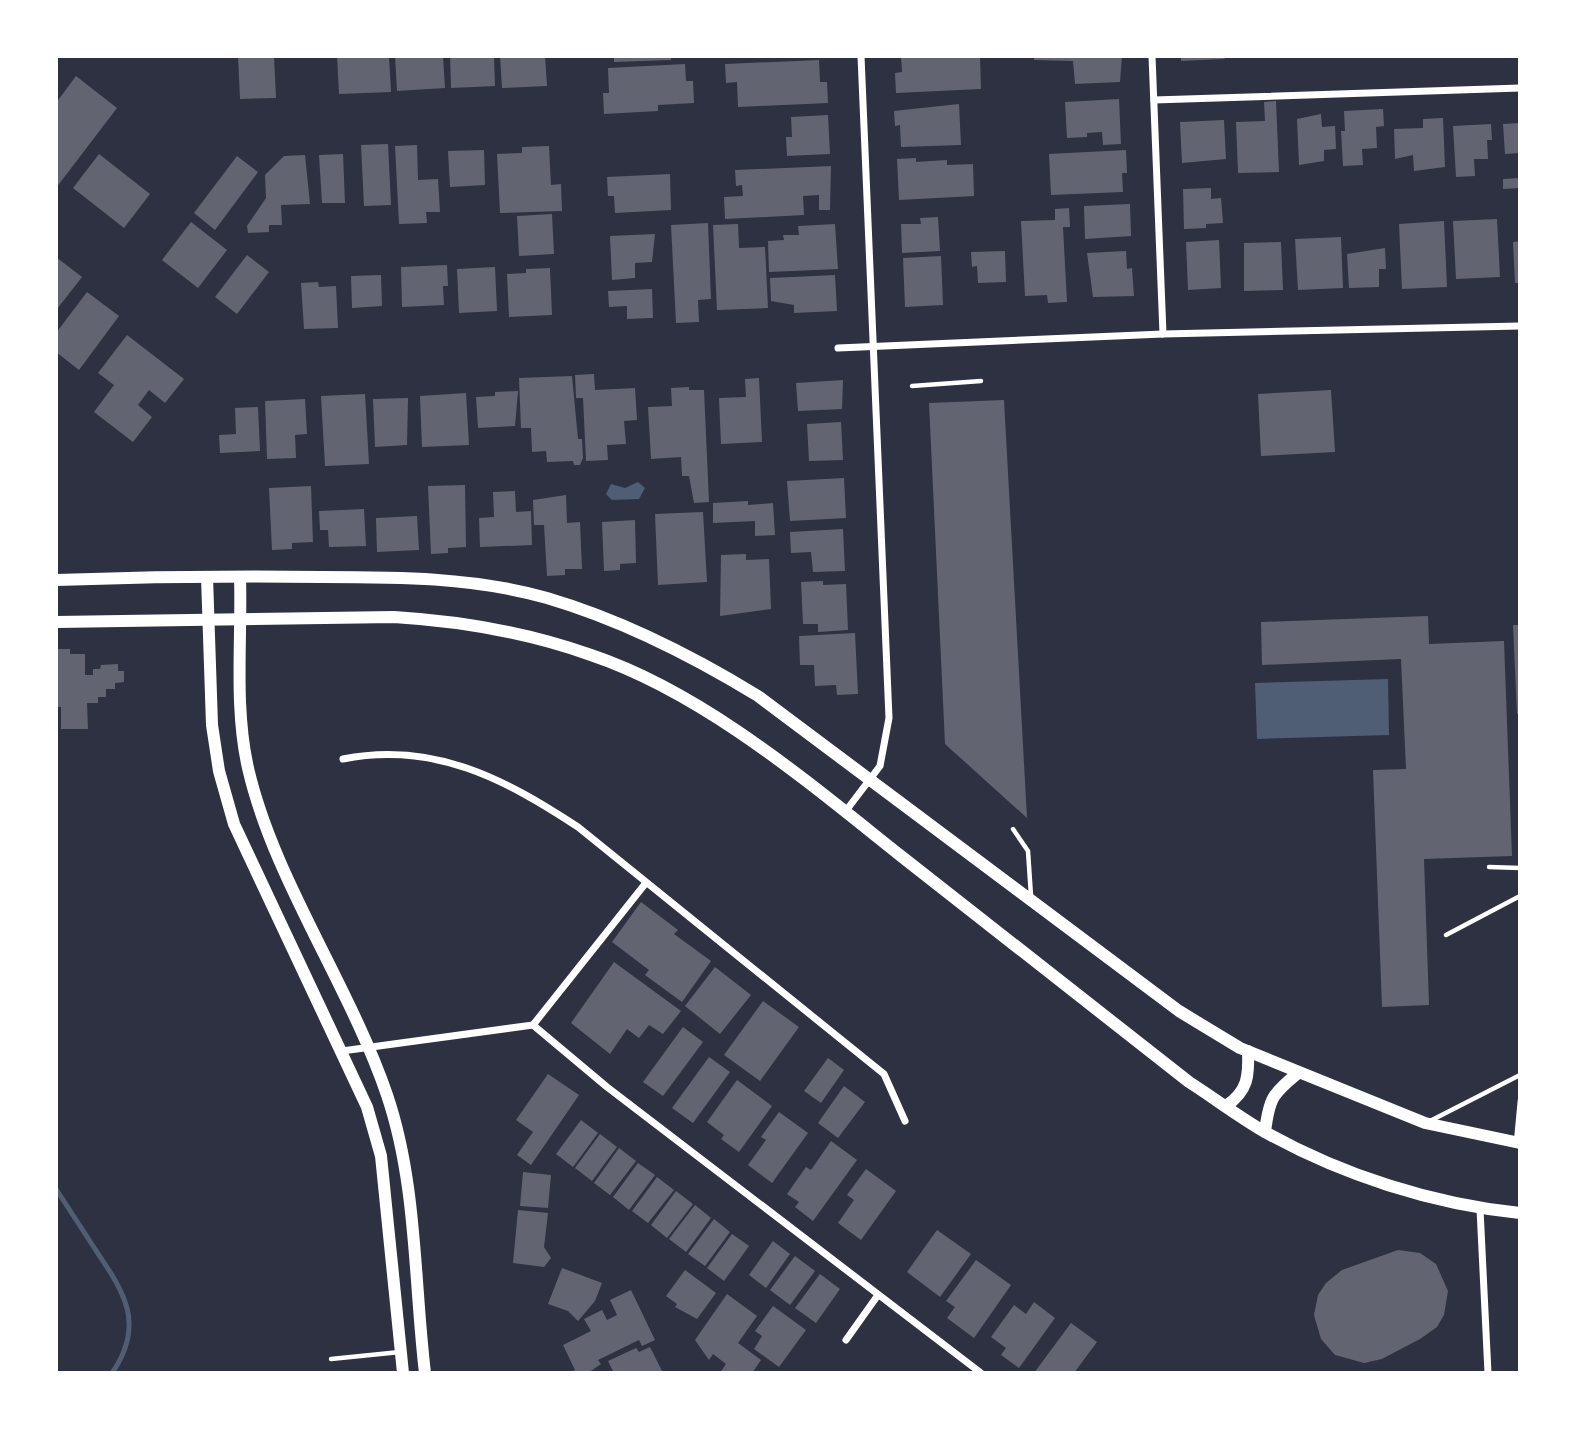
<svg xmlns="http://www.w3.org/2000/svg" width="1576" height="1429" viewBox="0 0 1576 1429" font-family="'Alegreya Sans',sans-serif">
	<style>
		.water { fill: #4f5d75 }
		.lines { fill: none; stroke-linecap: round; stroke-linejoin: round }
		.stream { stroke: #4f5d75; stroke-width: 5 }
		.building { fill: #626471 }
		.service { stroke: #fff; stroke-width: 4.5 }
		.minor { stroke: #fff; stroke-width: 7 }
		.secondary { stroke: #fff; stroke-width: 12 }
	</style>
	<rect width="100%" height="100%" fill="#2d3142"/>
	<!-- water -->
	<g class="water">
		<path d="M638 482 645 488 639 499 612 500 606 494 611 484 625 488Z"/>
		<path d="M1388 679 1389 735 1257 739 1255 683Z"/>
	</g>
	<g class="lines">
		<!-- stream -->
		<path class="stream" d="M56 1189C69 1209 82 1229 95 1249 124 1292 146 1324 112 1373"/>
	</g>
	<!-- building -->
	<g class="building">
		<path d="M238 56H274L276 98 240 99Z"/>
		<path d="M337 56H389L391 92 339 94Z"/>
		<path d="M395 56H443L445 88 397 91Z"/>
		<path d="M450 56H494L495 86 451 88Z"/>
		<path d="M500 56H545L547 86 502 88Z"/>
		<path d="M614 56H671V60L614 62Z"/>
		<path d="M901 56H980L981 89 896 93 895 73 902 72Z"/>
		<path d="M1034 56H1122L1120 82 1075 84 1073 61 1034 60Z"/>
		<path d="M1181 56H1224L1225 59 1181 61Z"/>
		<path d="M819 60 820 82H827L828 103 738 107 737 82 726 83 725 64Z"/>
		<path d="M685 64 686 81H693L694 103 658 105V111L604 114 603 93H609L608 68Z"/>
		<path d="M76 76 117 108 56 188V103Z"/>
		<path d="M1119 99 1121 144 1103 145 1102 132 1087 133V137L1067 138 1065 102Z"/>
		<path d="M1276 101 1279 172 1238 173 1236 122 1265 121 1264 102Z"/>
		<path d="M959 104 961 145 901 147 900 125 895 126 894 111Z"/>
		<path d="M1383 109 1384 126 1376 127 1377 148 1362 149 1363 165 1343 166 1341 131H1345L1344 111Z"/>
		<path d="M1321 114 1322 127 1335 126 1336 149 1324 150V161L1299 165 1297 119Z"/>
		<path d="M828 115 830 154 787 156 786 137H792L791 117Z"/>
		<path d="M1443 118 1445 167 1414 171 1413 155 1395 159 1394 129 1423 128V119Z"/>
		<path d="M1224 120 1226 159 1182 163 1180 122Z"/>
		<path d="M1520 123V153L1505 154 1503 124Z"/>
		<path d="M1491 124 1492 140H1487L1488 159H1474L1475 176 1456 177 1453 126Z"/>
		<path d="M388 144 391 205 364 206 361 145Z"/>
		<path d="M417 145 418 180 438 179 440 212H426L427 223 399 224 395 146Z"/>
		<path d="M549 146 551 185 561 184 562 211 500 213 497 154 522 153V147Z"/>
		<path d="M484 150 485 185 450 187 448 151Z"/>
		<path d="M1126 150 1127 173H1122L1123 192 1051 195 1049 154Z"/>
		<path d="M99 154 150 194 124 228 73 188Z"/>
		<path d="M343 154 345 203H322L319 155Z"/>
		<path d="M305 155 310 204 281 205 282 225H269V232L248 233 247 226 266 198 265 175 284 156Z"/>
		<path d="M237 156 258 172 215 230 194 213Z"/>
		<path d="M916 158V162L947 160V165L973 164 974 196 899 200 897 159Z"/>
		<path d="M831 166 830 210H819V195L803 196 804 215 725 219 724 197 743 196 742 185 736 186 735 170Z"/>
		<path d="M670 174 671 210 615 213 614 196H608L607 177Z"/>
		<path d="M1520 178V188L1503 189V179Z"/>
		<path d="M1211 188V199L1221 198 1223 223 1206 224V228L1184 229 1183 189Z"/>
		<path d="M1130 204 1131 236 1085 239 1084 206Z"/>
		<path d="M1069 208 1070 227H1063L1067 302 1048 303 1047 295 1025 296 1021 221 1055 220V209Z"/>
		<path d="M552 214 554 254 519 256 517 216Z"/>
		<path d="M938 217 940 251 902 253 901 224H921L920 218Z"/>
		<path d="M1497 219 1500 277 1456 279 1453 221Z"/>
		<path d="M1444 221 1447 287 1402 289 1399 224Z"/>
		<path d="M191 222 227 250 198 288 162 260Z"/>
		<path d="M708 223 711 299 698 300 699 322 676 323 671 225Z"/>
		<path d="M738 224 739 248 765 247 768 308 717 310 713 225Z"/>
		<path d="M835 224 838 269 769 272 768 241 784 240 783 235H799L798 226Z"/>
		<path d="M655 234 652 262 635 263V278L612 280 610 236Z"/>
		<path d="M1341 237 1343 288 1298 290 1295 239Z"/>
		<path d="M1219 240 1221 288 1188 290 1186 242Z"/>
		<path d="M1520 241V283H1515L1513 242Z"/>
		<path d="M1281 242 1283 290 1244 291V243Z"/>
		<path d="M1385 248 1386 269H1379V287L1349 288 1347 254Z"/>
		<path d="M1005 251 1006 282 978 283 977 266 972 267 971 252Z"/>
		<path d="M1126 251 1127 269 1132 268 1134 296 1093 297 1087 253Z"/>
		<path d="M247 255 269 272 237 314 215 297Z"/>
		<path d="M941 256 943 305 905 307 903 258Z"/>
		<path d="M56 257 82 277 57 309 56 308Z"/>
		<path d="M447 265 448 286H443L444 305 402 307 401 267Z"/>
		<path d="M495 267 497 311 459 313 457 269Z"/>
		<path d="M550 268 552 315 509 317 507 274 526 273V269Z"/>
		<path d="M381 275 382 306 352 308 351 276Z"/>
		<path d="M835 275 837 311 794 313V305L771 301 770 278Z"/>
		<path d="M318 282 319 287 336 286 338 328 304 329 301 283Z"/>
		<path d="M652 289 653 318 627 319V306L609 307 608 291Z"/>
		<path d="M87 292 119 316 79 370 56 352V333Z"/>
		<path d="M127 335 184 379 165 403 149 390 138 405 152 417 133 442 94 412 114 385 98 373Z"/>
		<path d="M594 374 595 390 635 388 637 420 624 421 626 444 607 445 608 460 586 461 583 398H576L575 375Z"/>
		<path d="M572 376 578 439H582L583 458 580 465H574L573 461 547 462 546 451 532 452 531 428H521L519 378Z"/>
		<path d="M759 378 762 442 721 444 719 398 746 397 745 379Z"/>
		<path d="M843 380 842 409 798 411 796 383Z"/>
		<path d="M689 387V390H704L709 502 694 503 689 476H682L681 457 651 459 648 407 672 406 671 388Z"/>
		<path d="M1331 390 1335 452 1261 456 1258 394Z"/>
		<path d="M518 391 515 426 478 428 476 397 495 396V392Z"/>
		<path d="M466 393 469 445 422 447 420 396Z"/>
		<path d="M365 394 369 464 325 466 321 396Z"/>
		<path d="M408 398 407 445 375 447 373 399Z"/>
		<path d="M305 399 307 434 295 435 296 458 267 459 265 401Z"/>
		<path d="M1004 400 1027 818 945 744 929 403Z"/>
		<path d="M258 407 260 451 220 453 219 435 236 434 235 408Z"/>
		<path d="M841 422 843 460 809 461 807 424Z"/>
		<path d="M844 478 846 518 790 521 787 481Z"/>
		<path d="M465 485 466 547 448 548V553L431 554 428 486Z"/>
		<path d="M311 486 313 542 292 543V549L272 550 269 488Z"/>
		<path d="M515 491 516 512 531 511 532 545 480 547 479 518 494 517 493 492Z"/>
		<path d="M566 495 567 523 580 522 582 569H565V575L547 576 544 525H534L533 500Z"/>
		<path d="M748 501V505L773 503 775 535 755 536V521L713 523V503Z"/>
		<path d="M364 509 366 546 329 547 328 530H320L319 511Z"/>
		<path d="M703 512 707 582 658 585 655 514Z"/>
		<path d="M417 516 419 550 377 552 376 518Z"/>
		<path d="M635 520 636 563 620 564V570L604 571 602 522Z"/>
		<path d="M843 529 845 571 813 572 811 552 791 553 790 532Z"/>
		<path d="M746 554V560L769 559 771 609 720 616 721 555Z"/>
		<path d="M823 581V585L846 584 848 630 818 632V624H803L801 582Z"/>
		<path d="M1428 616 1429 644 1504 641 1512 856 1424 859 1429 1005 1382 1007 1373 770 1406 769 1401 659 1262 665 1261 622Z"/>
		<path d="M1513 625H1520V712L1517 714Z"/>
		<path d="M855 633 858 694 837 695 836 685 815 686 814 665H800L799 636Z"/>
		<path d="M56 649H70V654H85V675H93V669H100L101 665 118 664V671H124V682L115 683V689H106V697H98V703H87L88 729H61V707H56Z"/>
		<path d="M641 902 678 930 674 934 711 961 682 1002 645 975 649 970 612 942Z"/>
		<path d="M614 962 681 1011 663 1034 649 1025 639 1038 627 1029 610 1054 571 1023Z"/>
		<path d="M715 967 751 995 720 1034 685 1006Z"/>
		<path d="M763 1001 799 1027 760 1081 724 1055Z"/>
		<path d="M683 1027 703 1042 663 1096 643 1082Z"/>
		<path d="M709 1057 730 1072 693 1123 672 1108Z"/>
		<path d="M828 1058 844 1070 821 1103 804 1091Z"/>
		<path d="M548 1074 579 1095 531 1165 517 1155 533 1132 516 1120Z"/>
		<path d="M737 1080 772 1106 739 1152 721 1139 724 1135 707 1122Z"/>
		<path d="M844 1086 865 1102 838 1138 818 1123Z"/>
		<path d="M779 1112 808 1133 772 1183 748 1165 766 1140 761 1137Z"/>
		<path d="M581 1120 598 1133 573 1167 556 1154Z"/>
		<path d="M600 1134 617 1147 592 1181 575 1168Z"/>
		<path d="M831 1141 857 1160 813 1221 795 1207 799 1202 787 1194 806 1167 811 1170Z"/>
		<path d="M619 1148 636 1161 610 1195 594 1183Z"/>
		<path d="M638 1163 655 1175 629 1210 613 1197Z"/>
		<path d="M866 1169 896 1191 861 1240 838 1223 854 1200 847 1195Z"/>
		<path d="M523 1172 551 1175 548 1208 520 1206Z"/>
		<path d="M657 1177 674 1190 648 1223 632 1211Z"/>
		<path d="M676 1191 693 1204 667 1238 651 1225Z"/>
		<path d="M695 1205 711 1218 686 1252 669 1239Z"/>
		<path d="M518 1210 548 1213 544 1247 551 1258 544 1267 513 1263Z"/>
		<path d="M714 1219 730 1232 705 1266 688 1254Z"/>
		<path d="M937 1230 971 1254 940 1297 907 1272Z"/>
		<path d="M732 1234 749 1246 724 1281 707 1268Z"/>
		<path d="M773 1241 790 1254 766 1288 749 1275Z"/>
		<path d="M1398 1250 1420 1253 1436 1264 1448 1291 1444 1315 1437 1327 1420 1339 1382 1359 1364 1363 1335 1355 1321 1339 1314 1315 1318 1295 1326 1283 1342 1270Z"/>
		<path d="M795 1256 815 1271 790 1305 770 1290Z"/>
		<path d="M976 1260 1011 1285 974 1338 947 1318 955 1307 946 1301Z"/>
		<path d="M562 1268 602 1283 595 1301 578 1321 568 1311 548 1304Z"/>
		<path d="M685 1270 716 1293 697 1319 675 1307 677 1304 666 1296Z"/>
		<path d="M820 1274 840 1289 816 1323 795 1308Z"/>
		<path d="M631 1290 655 1340 642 1346 639 1340 598 1360 601 1364 588 1373H568L575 1370 563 1345 591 1331 584 1319 602 1310 607 1320 617 1315 610 1300Z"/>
		<path d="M727 1294 757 1316 738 1343 761 1360 752 1373H720L726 1364 713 1354 709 1360 695 1340Z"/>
		<path d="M1034 1302 1055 1318 1019 1368 1001 1355 1006 1348 991 1337 1014 1305 1026 1314Z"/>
		<path d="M773 1306 806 1330 779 1367 754 1349 762 1336 755 1331Z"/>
		<path d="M1071 1323 1097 1342 1074 1373H1034Z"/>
		<path d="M650 1347 663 1373H614L608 1361 636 1348 639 1352Z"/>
	</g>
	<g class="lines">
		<!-- service -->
		<g class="service">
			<path d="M912 386 981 381"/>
			<path d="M1013 829 1028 851 1031 896"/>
			<path d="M1489 867 1520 868"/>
			<path d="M1446 935 1520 896"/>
			<path d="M1430 1121 1520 1075"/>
			<path d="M1516 1142 1520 1100"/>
			<path d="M331 1359 400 1352"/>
		</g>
		<!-- minor -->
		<g class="minor">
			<path d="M1152 56 1163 334"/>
			<path d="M1154 100 1520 88"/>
			<path d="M838 348 1163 334 1520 326"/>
			<path d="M343 759C434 741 505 779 578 827L884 1074 905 1121"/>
			<path d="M845 812 880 766 889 718 861 56"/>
			<path d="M533 1025 645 884"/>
			<path d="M342 1051 533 1025 607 1087 981 1373"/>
			<path d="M1480 1209 1488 1373"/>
			<path d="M846 1340 878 1295"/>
		</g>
		<!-- secondary -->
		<g class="secondary">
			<path d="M207 577 212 725 219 771 234 824 367 1107 381 1156 403 1373"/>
			<path d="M240 577C242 640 234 706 248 768 273 878 350 986 387 1095 417 1183 414 1281 425 1373"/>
			<path d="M56 580C144 577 233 576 321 577 397 577 473 577 547 598 622 620 691 655 758 696L1179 1011 1240 1048 1425 1123 1520 1143"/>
			<path d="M56 622 394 617C460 621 529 633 591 655 704 693 809 783 901 856 997 931 1093 1006 1189 1082 1214 1098 1239 1117 1265 1132 1342 1175 1432 1204 1520 1213"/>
			<path d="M1226 1106C1248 1091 1249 1076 1248 1051"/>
			<path d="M1265 1132C1269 1099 1272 1094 1298 1073"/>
		</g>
	</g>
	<!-- border -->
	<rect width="1576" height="1429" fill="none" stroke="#ffffff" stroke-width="116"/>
</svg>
